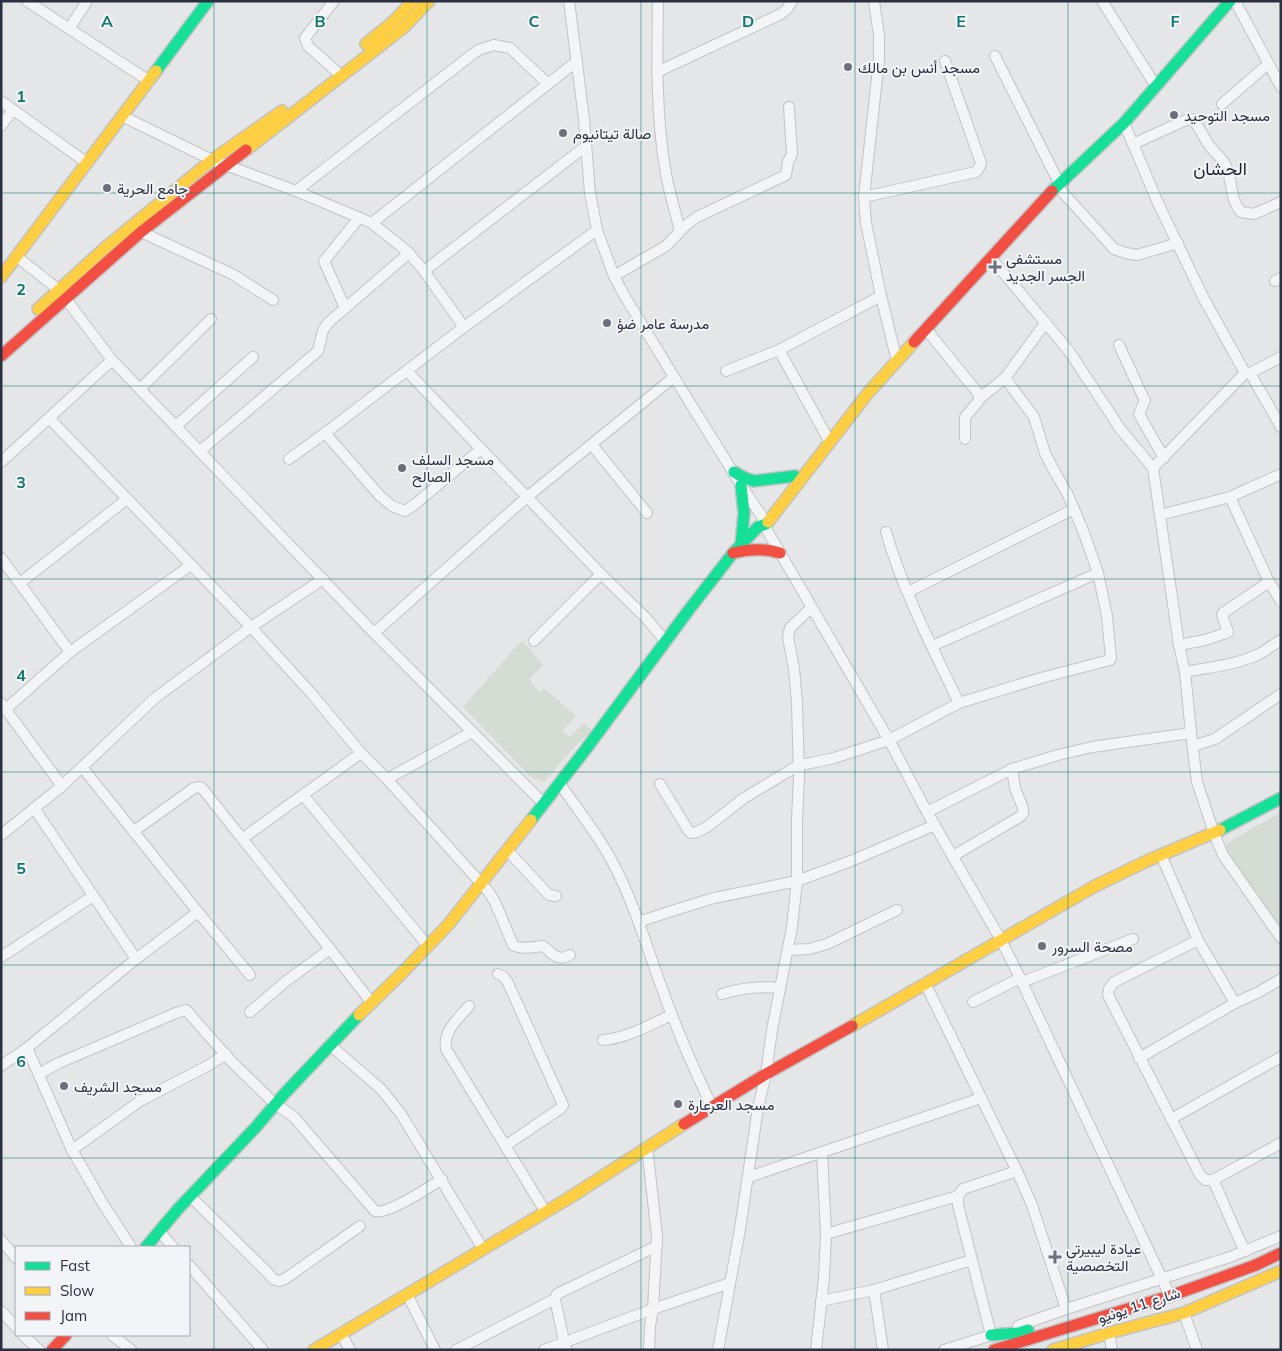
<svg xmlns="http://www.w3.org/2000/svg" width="1282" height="1351" viewBox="0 0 1282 1351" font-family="Mulish,Vazirmatn,sans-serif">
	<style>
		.green { fill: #d4dcd4 }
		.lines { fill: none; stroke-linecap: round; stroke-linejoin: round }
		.street-casing { stroke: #c1c3c6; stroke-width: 12 }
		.fast-casing { stroke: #c1c3c6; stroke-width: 14 }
		.slow-casing { stroke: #c1c3c6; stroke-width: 14 }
		.jam-casing { stroke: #c1c3c6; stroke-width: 14 }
		.street { stroke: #f3f4f5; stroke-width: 10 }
		.fast { stroke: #16e098; stroke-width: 11 }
		.slow { stroke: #ffcf43; stroke-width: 11 }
		.jam { stroke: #f24e42; stroke-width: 11 }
		.grid { fill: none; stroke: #0f766e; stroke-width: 1; stroke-opacity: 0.55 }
		.poi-dot { fill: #6c707c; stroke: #f2f4f7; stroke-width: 2 }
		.labels { text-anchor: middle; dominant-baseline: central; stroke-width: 4; stroke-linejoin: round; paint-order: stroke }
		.poi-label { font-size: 15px; fill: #2b3142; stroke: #f2f4f7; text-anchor: start }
		.street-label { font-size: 15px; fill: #2b3142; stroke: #f2f4f7 }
		.quarter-label { font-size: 18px; fill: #1d2233; stroke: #f2f4f7 }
		.grid-label { font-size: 16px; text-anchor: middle; font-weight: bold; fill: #0f766e; stroke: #f2f4f7; stroke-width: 4; stroke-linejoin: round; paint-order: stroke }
	</style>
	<rect width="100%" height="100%" fill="#e4e6e8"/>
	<!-- green -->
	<g class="green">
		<path d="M523 641 543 665 529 679 540 693 544 688 576 716 562 731 570 737 584 723 592 730 566 756 544 782 532 778 463 707 520 642Z"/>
		<path d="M1281 812V930L1222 848 1232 840Z"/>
	</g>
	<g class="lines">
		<defs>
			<g id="street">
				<path d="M27 1 149 81"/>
				<path d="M334 1 305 38 308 46 336 71"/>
				<path d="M569 1 584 119 590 193 597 230 614 276 624 295 674 377 741 485 761 515 768 532 889 740 927 812 1001 940 1020 978 1170 1296"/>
				<path d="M874 1 879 36V59L864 197 866 223 881 296 896 357"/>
				<path d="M1102 1 1152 80"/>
				<path d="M1235 1 1281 87"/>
				<path d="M658 2C657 58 656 113 665 168 668 189 675 210 680 231"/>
				<path d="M69 29 87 1"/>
				<path d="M995 56 1058 181"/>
				<path d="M657 72 781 14 787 9 792 1"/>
				<path d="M1 101 87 163"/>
				<path d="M1222 104 1268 64"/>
				<path d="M122 116 212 160 296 191 372 223 409 253 424 271 464 327"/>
				<path d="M1124 123 1158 203 1204 299 1245 373 1153 468"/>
				<path d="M1 126 13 110"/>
				<path d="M1133 144 1186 120 1192 119C1200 127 1203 137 1209 145 1214 152 1221 157 1225 164 1233 179 1229 198 1241 212L1254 214 1281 202"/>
				<path d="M1057 186 1114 249 1126 253 1137 255 1178 243"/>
				<path d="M296 191 478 50 494 45 510 48 548 84"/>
				<path d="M864 197 976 172 979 168 981 163 945 61"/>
				<path d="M372 223 577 61"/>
				<path d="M141 232 232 274 273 300"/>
				<path d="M16 256 59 290 112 360 374 633 544 804"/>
				<path d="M991 258 1069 351 1121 430 1153 468 1179 645 1185 672 1191 733 1197 782 1214 833 1223 855 1281 938"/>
				<path d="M424 271 586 146"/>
				<path d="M614 276 666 246 686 225 697 217 786 175 788 162 792 154 789 107"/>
				<path d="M1275 281 1281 278"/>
				<path d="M345 308 324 261 359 218"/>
				<path d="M926 329 977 392 980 398 977 403 965 417V439"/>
				<path d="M1119 345 1144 399 1145 400 1139 414 1164 458"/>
				<path d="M407 371 481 449 601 574 646 618 666 642"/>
				<path d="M726 371 779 350"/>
				<path d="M1246 373H1250L1281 357"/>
				<path d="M1250 373 1281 427"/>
				<path d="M140 389 211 319"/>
				<path d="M980 398 1005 378 1046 322"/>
				<path d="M49 418 251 627 311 693 361 753 387 779 488 891 495 902 513 945C522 950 533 947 543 946 554 954 556 962 570 955"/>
				<path d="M176 426 253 357"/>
				<path d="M325 433 380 496 392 506 405 511 414 505 481 449"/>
				<path d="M827 437 779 350 881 296"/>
				<path d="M592 445 647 513"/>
				<path d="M200 451 318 351 323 330 329 322 409 253"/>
				<path d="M289 459 325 433 464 327 597 230"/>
				<path d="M1 462 112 360"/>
				<path d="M1230 497 1269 582 1281 601"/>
				<path d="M1160 515 1230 497 1281 474"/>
				<path d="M886 532C903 591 932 647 959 703L1041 678 1110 660 1111 658 1107 616 1098 573 1084 533 1068 495 1052 467 1045 453 1034 417 1005 378"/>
				<path d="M1 558 70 652 191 565"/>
				<path d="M20 583 127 499"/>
				<path d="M908 592 1074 509"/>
				<path d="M374 633 527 497 674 377"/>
				<path d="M534 641 601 574"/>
				<path d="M1179 645 1205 640 1226 633 1228 632 1222 615 1223 613 1269 582"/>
				<path d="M932 646 1098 573"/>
				<path d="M1185 672C1210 667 1238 665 1261 653 1268 649 1274 644 1281 640"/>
				<path d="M1 703 62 786"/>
				<path d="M6 709 70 652"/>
				<path d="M1193 746 1215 739 1281 694"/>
				<path d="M82 767 198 912 250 975"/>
				<path d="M387 779 472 732"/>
				<path d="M560 784C580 813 603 841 618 873 637 910 648 952 663 991 677 1031 694 1069 712 1107"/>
				<path d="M660 784 688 830 691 833 697 832 707 827 744 798 799 765 811 763 834 758 889 740 959 703"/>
				<path d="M303 795 428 946"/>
				<path d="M34 808 136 959"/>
				<path d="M927 812 1012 769 1058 755 1092 747 1191 733"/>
				<path d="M134 831 194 788 200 787 202 788 330 949 371 1002"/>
				<path d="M1 835 62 786 155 698 251 627 323 579"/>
				<path d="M243 838 361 753"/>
				<path d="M507 850 549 895 556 896"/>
				<path d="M1161 855 1198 940 1235 1003"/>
				<path d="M953 856 1021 816 1023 813V808L1015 788 1012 769"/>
				<path d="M638 922 678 909 714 898 797 881 851 861 935 825"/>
				<path d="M1198 940 1114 982 1109 989 1108 995 1200 1175 1205 1180H1213L1281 1143"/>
				<path d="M788 950 809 949 827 944 897 910"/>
				<path d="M1 957 93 896"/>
				<path d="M498 974 504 977 508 983 563 1105 561 1108 505 1146"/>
				<path d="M1022 982 1133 939"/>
				<path d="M925 983 1017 1171 1032 1205 1066 1309 1018 1326"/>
				<path d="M722 994C742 988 759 986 780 988"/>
				<path d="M973 1002 1020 978"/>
				<path d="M469 1006C458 1019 443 1031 446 1049L545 1211"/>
				<path d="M250 1012 285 982 330 949"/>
				<path d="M603 1040C627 1038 650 1025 671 1015"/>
				<path d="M330 1045 381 1089 401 1114 483 1249"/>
				<path d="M27 1048 72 1150 102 1202 131 1247"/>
				<path d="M1139 1058 1235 1003 1259 992 1281 979"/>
				<path d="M1 1066 27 1048 136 959 198 912"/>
				<path d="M39 1074 59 1063 176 1013 186 1010 231 1061 275 1104 293 1116 375 1211C388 1215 429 1187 442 1179"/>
				<path d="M1171 1119 1281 1057"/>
				<path d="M647 1147 657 1236 653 1309 650 1326 649 1350"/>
				<path d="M72 1150 140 1101 209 1065 226 1054"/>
				<path d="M749 1177 981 1098"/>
				<path d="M1213 1180C1224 1203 1233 1227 1245 1251"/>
				<path d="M190 1196 268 1273 273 1279 279 1281 285 1279 360 1226"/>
				<path d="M159 1231 173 1247"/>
				<path d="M826 1234 958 1196"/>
				<path d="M1 1240 16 1258"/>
				<path d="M189 1265 263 1350"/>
				<path d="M874 1290 883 1350"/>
				<path d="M407 1294 435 1350"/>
				<path d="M821 1301 874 1290 972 1260"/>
				<path d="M1066 1309 1230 1257 1281 1236"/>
				<path d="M1 1311 16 1327"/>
				<path d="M1184 1313 1197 1350"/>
				<path d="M341 1333 350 1350"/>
				<path d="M1109 1333 1112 1350"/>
				<path d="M23 1335 39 1350"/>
				<path d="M112 1335 131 1350"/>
				<path d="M991 1335 958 1205V1196L963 1189 1017 1171"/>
				<path d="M456 1350 555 1299"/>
				<path d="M544 1350 653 1309 730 1283"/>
				<path d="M566 1350 555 1299 557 1294 657 1246"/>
				<path d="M718 1350 740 1229 758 1108 766 1074 772 1030 792 927 797 881V820L799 776 797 702 794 669 788 637 790 628 811 608"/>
				<path d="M816 1350 824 1278 826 1234 822 1152"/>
				<path d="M944 1350 995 1334"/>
			</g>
			<g id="fast">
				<path d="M156 71 208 1"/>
				<path d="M1052 191 1124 123 1230 1"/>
				<path d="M734 472 745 478 754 481 795 476"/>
				<path d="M741 485 744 513 741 544"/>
				<path d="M531 820 586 749 688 611 733 553 758 527 766 524 768 522"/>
				<path d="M1220 830 1281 798"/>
				<path d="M146 1247 178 1209 256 1127 285 1093 359 1015"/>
				<path d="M991 1335 1019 1333 1028 1330"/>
			</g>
			<g id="slow">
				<path d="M366 44 394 21 413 1"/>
				<path d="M246 150 403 28 429 1"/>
				<path d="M1 277 156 71"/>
				<path d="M38 309 105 248 212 160 282 111"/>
				<path d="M768 522 868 393 914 342"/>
				<path d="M359 1015 402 973 448 925 531 820"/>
				<path d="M852 1026 1095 886 1149 860 1220 830"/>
				<path d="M314 1350 569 1198 684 1124"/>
				<path d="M1053 1350 1109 1333 1184 1313 1281 1271"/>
			</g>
			<g id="jam">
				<path d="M914 342 1052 191"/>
				<path d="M1 356 141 232 246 150"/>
				<path d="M733 553C749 549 764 548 780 553"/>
				<path d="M684 1124 766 1074 852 1026"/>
				<path d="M52 1350 66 1335"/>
				<path d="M994 1350 1170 1296 1256 1265 1281 1253"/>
			</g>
		</defs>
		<!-- street casing -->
		<use href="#street" class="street-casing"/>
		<!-- fast casing -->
		<use href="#fast" class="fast-casing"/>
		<!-- slow casing -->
		<use href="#slow" class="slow-casing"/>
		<!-- jam casing -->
		<use href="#jam" class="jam-casing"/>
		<!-- street -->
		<use href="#street" class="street"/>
		<!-- fast -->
		<use href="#fast" class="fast"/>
		<!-- slow -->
		<use href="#slow" class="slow"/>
		<!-- jam -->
		<use href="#jam" class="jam"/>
	</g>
	<!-- grid -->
	<path class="grid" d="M214 1V1350M427 1V1350M641 1V1350M855 1V1350M1068 1V1350M1 193H1281M1 386H1281M1 579H1281M1 772H1281M1 965H1281M1 1158H1281"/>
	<!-- markers -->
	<g class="poi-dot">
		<circle cx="848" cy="67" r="5"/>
		<circle cx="1174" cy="115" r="5"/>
		<circle cx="563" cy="133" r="5"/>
		<circle cx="107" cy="188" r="5"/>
		<path d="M992.5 259.5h5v5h5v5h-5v5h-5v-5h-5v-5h5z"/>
		<circle cx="607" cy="323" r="5"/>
		<circle cx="402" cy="468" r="5"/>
		<circle cx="1042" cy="946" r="5"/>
		<circle cx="64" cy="1086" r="5"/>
		<circle cx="678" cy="1104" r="5"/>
		<path d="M1052.5 1249.5h5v5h5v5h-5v5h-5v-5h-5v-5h5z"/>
	</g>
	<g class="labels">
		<!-- poi labels -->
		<g class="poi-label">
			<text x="858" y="67">مسجد أنس بن مالك</text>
			<text x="1184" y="115">مسجد التوحيد</text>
			<text x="573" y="133">صالة تيتانيوم</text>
			<text x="117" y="188">جامع الحرية</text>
			<text x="1006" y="258">مستشفى<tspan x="1006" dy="17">الجسر الجديد</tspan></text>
			<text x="617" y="323">مدرسة عامر ضؤ</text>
			<text x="412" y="459">مسجد السلف<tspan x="412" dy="17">الصالح</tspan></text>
			<text x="1052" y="946">مصحة السرور</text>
			<text x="74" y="1086">مسجد الشريف</text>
			<text x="688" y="1104">مسجد العرعارة</text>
			<text x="1066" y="1248">عيادة ليبيرتي<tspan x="1066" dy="17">التخصصية</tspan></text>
		</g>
		<!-- street labels -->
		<g class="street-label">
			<text transform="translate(1139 1305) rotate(-18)">شارع 11 يونيو</text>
		</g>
		<!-- quarter labels -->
		<g class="quarter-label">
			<text x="1220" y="168">الحشان</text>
		</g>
	</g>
	<g class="grid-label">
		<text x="107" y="27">A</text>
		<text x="320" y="27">B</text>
		<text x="534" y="27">C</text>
		<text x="748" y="27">D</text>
		<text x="961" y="27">E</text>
		<text x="1175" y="27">F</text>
		<text x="21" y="102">1</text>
		<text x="21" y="295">2</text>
		<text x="21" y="488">3</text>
		<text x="21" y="681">4</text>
		<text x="21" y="874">5</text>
		<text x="21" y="1067">6</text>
	</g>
	<!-- border -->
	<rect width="1282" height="1351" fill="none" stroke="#2b3142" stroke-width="5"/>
	<!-- legend -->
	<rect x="15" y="1246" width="175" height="90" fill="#f2f4f7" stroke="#a2a6af"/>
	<rect x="25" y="1262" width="25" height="8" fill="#16e098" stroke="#a2a6af"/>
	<text x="60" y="1271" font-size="15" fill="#2b3142">Fast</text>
	<rect x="25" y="1287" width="25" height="8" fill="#ffcf43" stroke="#a2a6af"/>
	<text x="60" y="1296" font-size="15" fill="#2b3142">Slow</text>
	<rect x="25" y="1312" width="25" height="8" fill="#f24e42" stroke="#a2a6af"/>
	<text x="60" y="1321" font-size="15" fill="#2b3142">Jam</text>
</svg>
